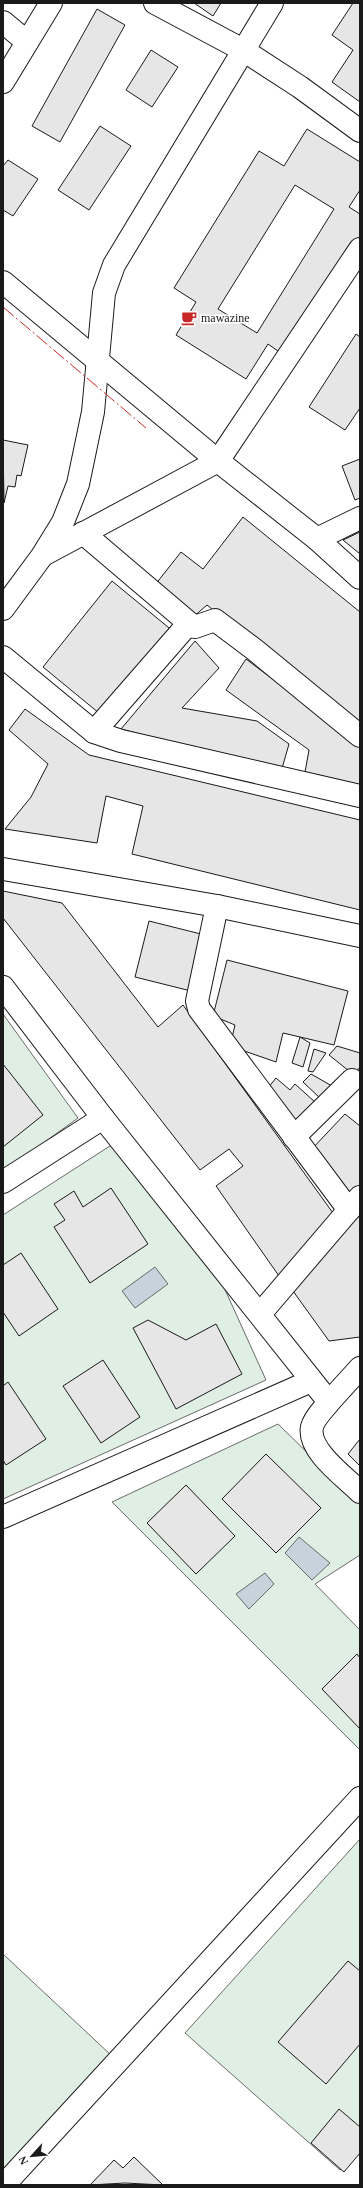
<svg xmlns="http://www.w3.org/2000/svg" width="363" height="2188" viewBox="0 0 363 2188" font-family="'Times New Roman',serif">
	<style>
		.green { fill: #e0efe3; stroke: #6a6a6a }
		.water { fill: #c6d2dc; stroke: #6a6a6a }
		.building { fill: #e6e6e6; stroke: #1a1a1a; fill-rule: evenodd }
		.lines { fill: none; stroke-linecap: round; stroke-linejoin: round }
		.minor-casing { stroke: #1a1a1a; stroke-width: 24 }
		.minor { stroke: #fff; stroke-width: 22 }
		.power { stroke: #c62828; stroke-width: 1; stroke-dasharray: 14 3 2 3; stroke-linecap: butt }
		.labels { text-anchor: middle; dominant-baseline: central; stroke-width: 3; stroke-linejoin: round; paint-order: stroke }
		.poi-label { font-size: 12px; fill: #1a1a1a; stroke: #fff; text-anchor: start }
	</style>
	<rect width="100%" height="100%" fill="#fff"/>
	<!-- green -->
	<g class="green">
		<path d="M3 1014 78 1118 3 1172Z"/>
		<path d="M113 1144 222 1283 266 1380 3 1499V1215Z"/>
		<path d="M278 1424 360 1504V1555L315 1584 360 1630V1750L112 1502Z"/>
		<path d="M360 1839V2147L340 2170 185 2033Z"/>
		<path d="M3 1954 112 2056 3 2169Z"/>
	</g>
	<!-- water -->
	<g class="water">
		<path d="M155 1267 168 1284 135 1308 122 1291Z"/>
		<path d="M299 1537 330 1563 312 1580 285 1553Z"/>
		<path d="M265 1573 274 1584 249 1609 236 1594Z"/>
	</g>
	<!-- building -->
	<g class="building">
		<path d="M194 3H221L213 16Z"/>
		<path d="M353 3H360V102L332 82 353 50 332 35Z"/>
		<path d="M97 9 125 25 60 142 32 126Z"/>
		<path d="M151 50 178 67 152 107 126 90Z"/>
		<path d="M100 126 131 146 89 210 58 190Z"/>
		<path d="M307 129 360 162V190L349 207 360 214V236L285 356 268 344 246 379 176 335 196 302 174 288 259 151 284 166ZM295 185 334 209 257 333 218 309Z"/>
		<path d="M8 160 38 179 13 216 3 210V166Z"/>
		<path d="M356 334 360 337V408L345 430 309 407Z"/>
		<path d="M3 440 28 445 21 476 17 475 15 487 8 486 4 503Z"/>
		<path d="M360 459V498L355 500 342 466Z"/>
		<path d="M243 517 360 612V729L207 605 192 618 155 585 181 552 203 569Z"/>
		<path d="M360 532V554L343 540Z"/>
		<path d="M112 581 174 632 105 718 43 667Z"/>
		<path d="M195 641 219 668 182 708 257 721 289 744 281 772 121 729Z"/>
		<path d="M246 659 360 745V785L305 772 309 750 226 690Z"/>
		<path d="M25 709 89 755 360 820V910L132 854 143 806 106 796 97 843 5 829 31 797 48 764 9 730Z"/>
		<path d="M3 891 62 903 158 1027 183 1005 333 1213 279 1276 216 1186 243 1166 229 1149 200 1170 3 918Z"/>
		<path d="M149 921 205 935 191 991 135 977Z"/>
		<path d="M227 960 348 991 334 1045 283 1033 276 1062 230 1046 235 1025 213 1016Z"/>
		<path d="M300 1037 310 1043 303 1067 292 1063Z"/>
		<path d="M337 1046 360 1053V1067L354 1075 329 1055Z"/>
		<path d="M314 1049 326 1053 313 1072 308 1071Z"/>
		<path d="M3 1064 43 1115 3 1147Z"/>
		<path d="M311 1074 339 1090 321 1099 303 1082Z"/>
		<path d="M276 1078 290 1090 295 1084 316 1103 295 1130 264 1093Z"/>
		<path d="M345 1114 360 1126V1197L349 1210 309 1152Z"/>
		<path d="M111 1188 148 1244 90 1283 54 1227 65 1220 54 1204 74 1191 83 1207Z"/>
		<path d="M360 1212V1337L329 1341 293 1291Z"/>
		<path d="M21 1253 58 1309 19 1336 3 1312V1265Z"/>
		<path d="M148 1320 186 1340 216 1324 242 1374 176 1409 133 1328Z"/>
		<path d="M103 1360 140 1417 101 1443 63 1386Z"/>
		<path d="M8 1382 46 1439 6 1465 3 1460V1386Z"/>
		<path d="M360 1439V1466L348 1454Z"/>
		<path d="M266 1454 321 1508 276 1553 222 1499Z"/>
		<path d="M186 1485 235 1536 196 1574 147 1523Z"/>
		<path d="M357 1654 360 1658V1729L322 1689Z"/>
		<path d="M348 1961 360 1971V2044L326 2084 278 2042Z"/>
		<path d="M339 2109 360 2127V2153L344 2172 311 2143Z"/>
		<path d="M134 2157 163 2185 125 2183 90 2185 114 2160 123 2168Z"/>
	</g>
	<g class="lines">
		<defs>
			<g id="minor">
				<path d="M155 3 243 50 300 87 360 131"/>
				<path d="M3 22 27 42"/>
				<path d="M3 82 51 3"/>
				<path d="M3 282 218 461 317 539 360 578"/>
				<path d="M83 533 189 623 195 627 215 620 255 650 360 736"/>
				<path d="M317 539 360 518"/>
				<path d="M43 555 218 461 360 249"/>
				<path d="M3 609 42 556 63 522 78 484 93 412 104 293 114 265 272 3"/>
				<path d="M3 657 94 732 121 741 360 796"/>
				<path d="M94 732 189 623"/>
				<path d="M3 869 217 906 360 936"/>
				<path d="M217 906 197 1001 199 1009 349 1210"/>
				<path d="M3 987 103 1118 329 1402C324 1409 314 1418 312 1427 307 1450 345 1477 360 1492"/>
				<path d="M294 1137 352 1080"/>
				<path d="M3 1182 103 1118"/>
				<path d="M260 1314 360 1197"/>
				<path d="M329 1402 360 1368"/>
				<path d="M3 1517 311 1381"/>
				<path d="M4 2185 360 1798"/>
			</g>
		</defs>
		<!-- minor casing -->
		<use href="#minor" class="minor-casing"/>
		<!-- minor -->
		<use href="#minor" class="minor"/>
		<!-- power -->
		<path class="power" d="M3 307 146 428"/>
	</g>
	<!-- icons -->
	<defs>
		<symbol id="cafe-bare" viewBox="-9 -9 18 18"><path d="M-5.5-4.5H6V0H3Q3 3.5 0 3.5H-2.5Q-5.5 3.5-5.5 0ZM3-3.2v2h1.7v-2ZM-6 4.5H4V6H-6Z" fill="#c62828" stroke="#fff" stroke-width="2.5" paint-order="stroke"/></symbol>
	</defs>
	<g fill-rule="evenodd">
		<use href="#cafe-bare" x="178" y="307" width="22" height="22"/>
	</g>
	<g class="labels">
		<!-- poi labels -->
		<g class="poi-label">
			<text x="201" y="318">mawazine</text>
		</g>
	</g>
	<!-- border -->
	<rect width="363" height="2188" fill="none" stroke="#1a1a1a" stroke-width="8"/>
	<!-- north arrow -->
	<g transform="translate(32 2156) rotate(243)" stroke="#ffffff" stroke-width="3" paint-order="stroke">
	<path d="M0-3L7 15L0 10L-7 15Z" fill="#1a1a1a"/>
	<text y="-6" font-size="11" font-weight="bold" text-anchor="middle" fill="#1a1a1a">N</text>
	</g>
</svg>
